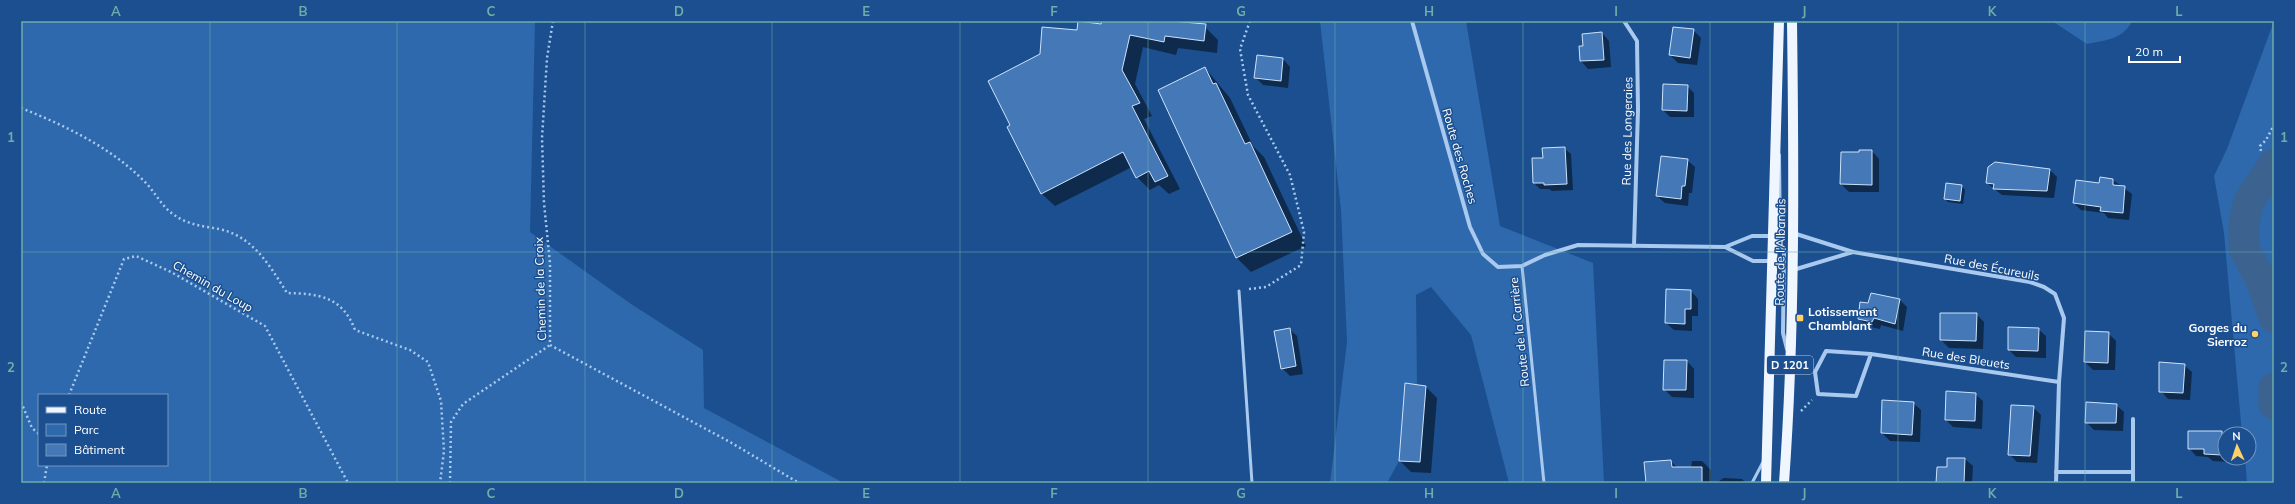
<svg xmlns="http://www.w3.org/2000/svg" width="2295" height="504" viewBox="0 0 2295 504" font-family="Mulish,sans-serif">
	<style>
		.green { fill: #2e69ad; fill-rule: evenodd }
		.shadow { fill: #0007 }
		.lines { fill: none; stroke-linecap: round; stroke-linejoin: round }
		.river { stroke: #3c6290; stroke-width: 31 }
		.building { fill: #4478b7; stroke: #cfe3fa }
		.path { stroke: #a9c9ee; stroke-width: 2.5; stroke-dasharray: 2 3; stroke-linecap: butt }
		.lane { stroke: #a9c9ee; stroke-width: 3 }
		.street { stroke: #a9c9ee; stroke-width: 4 }
		.primary { stroke: #f0f6ff; stroke-width: 10 }
		.grid { fill: none; stroke: #6fada8; stroke-width: 1; stroke-opacity: 0.55 }
		.poi-dot { fill: #ffd166; stroke: #1b4f8f; stroke-width: 1.5 }
		.labels { text-anchor: middle; dominant-baseline: central; stroke-width: 3; stroke-linejoin: round; paint-order: stroke }
		.shield { fill: #1b4f8f; stroke: #bbcadd; stroke-width: 1 }
		.shield-label { font-size: 11px; font-weight: bold; fill: #fff }
		.street-label { font-size: 12px; fill: #fff; stroke: #1b4f8f }
		.poi-label { font-size: 12px; font-weight: bold; fill: #fff; stroke: #1b4f8f; text-anchor: start }
		.neatline { fill: none; stroke: #6fada8; stroke-width: 1.5 }
		.grid-label { font-size: 13px; text-anchor: middle; font-weight: bold; fill: #6fada8 }
	</style>
	<rect width="100%" height="100%" fill="#1b4f8f"/>
	<!-- green -->
	<g class="green">
		<path d="M21 21H535L530 232 631 304 703 350 704 408 840 481V483H21ZM39 395H167V465H39Z"/>
		<path d="M1320 21H1466L1500 226 1593 263 1604 483H1509L1471 335 1431 287 1416 295 1417 385 1405 384 1399 461 1387 483H1330L1347 342 1341 210Z"/>
		<path d="M2052 21H2132C2123 40 2105 40 2087 44Z"/>
		<path d="M2274 21V483H2247L2245 458H2249V434H2242L2224 233 2214 176 2227 149Z"/>
	</g>
	<!-- shadow -->
	<g class="shadow">
		<path d="M1103 21H1183V23L1205 27 1218 40 1217 53 1178 48 1176 55 1143 47 1135 84 1152 116 1144 119 1180 189 1169 194 1159 185 1150 190 1137 177 1132 167 1055 206 1042 194 1008 127 1012 125 1041 54 1078 31 1102 25Z"/>
		<path d="M1693 30 1701 38 1697 65 1678 63 1670 55Z"/>
		<path d="M1602 33 1609 41 1611 67 1588 69 1581 61 1580 47 1584 46Z"/>
		<path d="M1283 59 1290 67 1288 88 1263 85 1255 77Z"/>
		<path d="M1205 68 1230 98 1253 146 1264 157 1306 246 1251 272 1237 258 1159 91Z"/>
		<path d="M1687 86 1694 93V117H1670L1663 110Z"/>
		<path d="M1564 148 1571 154 1573 190 1552 191 1549 189H1540L1534 183 1544 159Z"/>
		<path d="M1872 151 1879 159V192H1849L1841 184Z"/>
		<path d="M1687 160 1695 167 1692 193H1689L1688 206 1665 203 1657 196Z"/>
		<path d="M2050 170 2057 177 2054 198 2002 195 1987 183Z"/>
		<path d="M2113 180 2132 194 2129 220 2108 218 2104 213 2081 210 2074 203 2100 184Z"/>
		<path d="M1962 186 1965 190 1963 204 1948 202 1945 199Z"/>
		<path d="M1691 291 1698 299V316H1692V331L1674 330 1666 323Z"/>
		<path d="M1900 300 1907 307 1903 331 1881 325 1880 329 1866 326 1859 318 1869 304Z"/>
		<path d="M1976 314 1984 322 1983 349 1949 348 1941 340Z"/>
		<path d="M1289 329 1297 336 1303 374 1290 376 1282 368Z"/>
		<path d="M2038 329 2046 336V358L2016 357 2009 350Z"/>
		<path d="M2108 333 2116 341 2115 370H2093L2085 362Z"/>
		<path d="M1687 361 1694 369V398L1672 397 1664 389Z"/>
		<path d="M2184 365 2192 372 2190 400 2168 399 2161 391Z"/>
		<path d="M1426 387 1437 398 1431 473 1411 472 1400 461Z"/>
		<path d="M1975 394 1983 401 1982 429 1953 427 1946 420Z"/>
		<path d="M1913 403 1921 410 1920 442 1890 441 1882 433Z"/>
		<path d="M2116 405 2124 412 2123 431 2094 430 2086 422Z"/>
		<path d="M2033 407 2041 415 2037 463 2017 462 2009 454Z"/>
		<path d="M2222 432 2225 435V458H2229V462L2213 461 2208 457 2196 456 2189 448Z"/>
		<path d="M1948 459H1965L1973 466 1972 483H1937L1948 468Z"/>
		<path d="M1670 461 1678 468H1691L1692 461H1702L1711 470V483H1647Z"/>
		<path d="M1724 478 1742 479 1746 483H1716Z"/>
		<path d="M2158 482 2180 483H2158Z"/>
	</g>
	<g class="lines">
		<!-- river -->
		<g class="river">
			<path d="M2274 164 2249 201 2244 222V248L2260 278 2274 317"/>
			<path d="M2274 388V404"/>
		</g>
	</g>
	<!-- building -->
	<g class="building">
		<path d="M1078 21 1101 24 1102 21H1171L1206 24 1204 41 1165 36 1164 42 1130 35 1122 70 1140 103 1132 106 1168 176 1155 182 1149 171 1136 178 1123 152 1041 194 1007 127 1010 125 988 81 1040 54 1042 27 1077 30Z"/>
		<path d="M1673 27 1694 29 1690 58 1669 55Z"/>
		<path d="M1602 32 1604 60 1580 61 1579 46H1583L1582 34Z"/>
		<path d="M1257 55 1283 58 1281 81 1254 78Z"/>
		<path d="M1205 67 1213 84 1216 83 1245 144 1250 142 1292 232 1236 258 1158 90Z"/>
		<path d="M1663 84 1688 85 1687 111 1662 110Z"/>
		<path d="M1565 147 1567 184 1544 185V183H1533L1532 158H1543L1542 148Z"/>
		<path d="M1859 150H1872V185L1840 184 1841 152H1859Z"/>
		<path d="M1661 156 1688 159 1685 186H1682L1681 199 1656 196Z"/>
		<path d="M1995 162 2050 169 2047 191 1993 189 1994 184 1986 183 1988 167Z"/>
		<path d="M2100 177 2113 179V185L2125 186 2123 213 2100 211 2101 207 2073 203 2076 180 2099 183Z"/>
		<path d="M1946 183 1962 185 1960 201 1944 199Z"/>
		<path d="M1666 289 1691 290V309H1685V324L1665 323Z"/>
		<path d="M1871 293 1900 299 1895 324 1874 318 1872 322 1858 319 1860 302 1868 303Z"/>
		<path d="M1940 313H1977L1976 341 1940 340Z"/>
		<path d="M2008 327 2039 328 2038 351 2008 350Z"/>
		<path d="M1290 328 1296 366 1281 369 1274 331Z"/>
		<path d="M2085 331 2109 332 2108 363 2084 362Z"/>
		<path d="M1664 360H1687L1686 390H1663Z"/>
		<path d="M2159 362 2185 364 2183 393 2159 392Z"/>
		<path d="M1405 383 1426 386 1420 462 1399 461Z"/>
		<path d="M1946 391 1976 393 1975 421 1945 420Z"/>
		<path d="M1882 400 1914 402 1912 435 1881 433Z"/>
		<path d="M2086 402 2117 404 2116 423H2085Z"/>
		<path d="M2011 405 2034 406 2030 456 2008 455Z"/>
		<path d="M2188 431H2222V455L2204 454V449H2188Z"/>
		<path d="M1947 458H1965L1964 483H1936L1937 467H1947Z"/>
		<path d="M1671 460 1672 467H1702V483H1646L1644 462Z"/>
	</g>
	<g class="lines">
		<!-- path -->
		<g class="path">
			<path d="M553 21 547 58 542 138 544 203 550 263V345L730 442 799 483"/>
			<path d="M21 108C64 125 110 147 143 180 154 190 161 206 173 214 187 225 203 226 219 229 253 236 270 266 287 293 319 294 342 296 355 330L410 350 428 362 441 401 444 451 440 483"/>
			<path d="M2261 151 2260 146 2266 140 2274 125"/>
			<path d="M1249 289 1266 287 1301 265 1304 232 1290 175 1248 95 1240 49 1250 21"/>
			<path d="M69 395 124 259 136 256 171 272 265 326 348 483"/>
			<path d="M21 402 32 428 39 434"/>
			<path d="M1801 411 1812 400"/>
			<path d="M44 483 47 465"/>
			<path d="M450 483 451 422 463 404 550 345"/>
		</g>
		<!-- lane -->
		<g class="lane">
			<path d="M1522 266 1544 483"/>
			<path d="M1239 291 1252 483"/>
			<path d="M1752 483 1763 462"/>
		</g>
		<!-- street -->
		<g class="street">
			<path d="M1412 21 1470 227 1483 254 1498 267 1522 266 1545 255 1578 245 1725 247 1752 236H1772"/>
			<path d="M1624 21 1637 41 1638 109 1634 246"/>
			<path d="M1779 155 1780 248"/>
			<path d="M1793 233 1853 252 2030 282 2044 287 2055 294 2064 318 2059 382 2056 483"/>
			<path d="M1725 247 1753 261H1771"/>
			<path d="M1784 248 1783 333 1787 349"/>
			<path d="M1793 270 1853 252"/>
			<path d="M1871 354 1856 396 1818 394 1815 372 1826 351 1871 354 2059 382"/>
			<path d="M2056 472H2133V419"/>
			<path d="M2133 472V483"/>
		</g>
		<!-- primary -->
		<g class="primary">
			<path d="M1766 483 1779 21"/>
			<path d="M1784 483C1795 329 1794 175 1792 21"/>
		</g>
	</g>
	<!-- grid -->
	<path class="grid" d="M210 21V483M397 21V483M585 21V483M772 21V483M960 21V483M1148 21V483M1335 21V483M1523 21V483M1710 21V483M1898 21V483M2085 21V483M21 252H2274"/>
	<!-- markers -->
	<g class="poi-dot">
		<rect x="1796" y="314" width="8" height="8" rx="2"/>
		<circle cx="2255" cy="334" r="4"/>
	</g>
	<g class="labels">
		<!-- shield labels -->
		<rect class="shield" x="1767" y="356" width="46" height="18" rx="3"/>
		<g class="shield-label">
			<text x="1790" y="365">D 1201</text>
		</g>
		<!-- street labels -->
		<g class="street-label">
			<text transform="translate(1627 131) rotate(-89)">Rue des Longeraies</text>
			<text transform="translate(1460 156) rotate(74)">Route des Roches</text>
			<text transform="translate(1780 252) rotate(-89)">Route de l'Albanais</text>
			<text transform="translate(1992 267) rotate(11)">Rue des Écureuils</text>
			<text transform="translate(213 286) rotate(30)">Chemin du Loup</text>
			<text transform="translate(540 289) rotate(-92)">Chemin de la Croix</text>
			<text transform="translate(1519 332) rotate(-96)">Route de la Carrière</text>
			<text transform="translate(1966 358) rotate(9)">Rue des Bleuets</text>
		</g>
		<!-- poi labels -->
		<g class="poi-label">
			<text x="1808" y="311">Lotissement<tspan x="1808" dy="14">Chamblant</tspan></text>
			<text x="2247" y="327" text-anchor="end">Gorges du<tspan x="2247" dy="14">Sierroz</tspan></text>
		</g>
	</g>
	<!-- border -->
	<rect width="2295" height="504" fill="none" stroke="#1b4f8f" stroke-width="44"/>
	<!-- legend -->
	<rect x="38" y="394" width="130" height="72" fill="#1b4f8f" stroke="#7695bc"/>
	<rect x="46" y="407" width="20" height="6" fill="#f0f6ff" stroke="#7695bc"/>
	<text x="74" y="414" font-size="12" fill="#ffffff">Route</text>
	<rect x="46" y="424" width="20" height="12" fill="#2e69ad" stroke="#7695bc"/>
	<text x="74" y="434" font-size="12" fill="#ffffff">Parc</text>
	<rect x="46" y="444" width="20" height="12" fill="#4478b7" stroke="#7695bc"/>
	<text x="74" y="454" font-size="12" fill="#ffffff">Bâtiment</text>
	<!-- north arrow -->
	<g transform="translate(2237 446) rotate(357)"><circle r="19" fill="#1b4f8f" stroke="#7695bc"/>
	<path d="M0-3L7 15L0 10L-7 15Z" fill="#ffd166"/>
	<text y="-6" font-size="11" font-weight="bold" text-anchor="middle" fill="#ffffff">N</text>
	</g>
	<!-- scale -->
	<path d="M2129 56v6h51v-6" fill="none" stroke="#ffffff" stroke-width="2"/>
	<text x="2135" y="56" font-size="12" fill="#ffffff" stroke="#1b4f8f" stroke-width="3" paint-order="stroke">20 m</text>
	<rect x="22" y="22" width="2251" height="460" class="neatline"/>
	<g class="grid-label">
		<text x="116" y="16">A</text>
		<text x="303" y="16">B</text>
		<text x="491" y="16">C</text>
		<text x="679" y="16">D</text>
		<text x="866" y="16">E</text>
		<text x="1054" y="16">F</text>
		<text x="1241" y="16">G</text>
		<text x="1429" y="16">H</text>
		<text x="1616" y="16">I</text>
		<text x="1804" y="16">J</text>
		<text x="1992" y="16">K</text>
		<text x="2179" y="16">L</text>
		<text x="11" y="142">1</text>
		<text x="2284" y="142">1</text>
		<text x="11" y="372">2</text>
		<text x="2284" y="372">2</text>
		<text x="116" y="498">A</text>
		<text x="303" y="498">B</text>
		<text x="491" y="498">C</text>
		<text x="679" y="498">D</text>
		<text x="866" y="498">E</text>
		<text x="1054" y="498">F</text>
		<text x="1241" y="498">G</text>
		<text x="1429" y="498">H</text>
		<text x="1616" y="498">I</text>
		<text x="1804" y="498">J</text>
		<text x="1992" y="498">K</text>
		<text x="2179" y="498">L</text>
	</g>
</svg>
